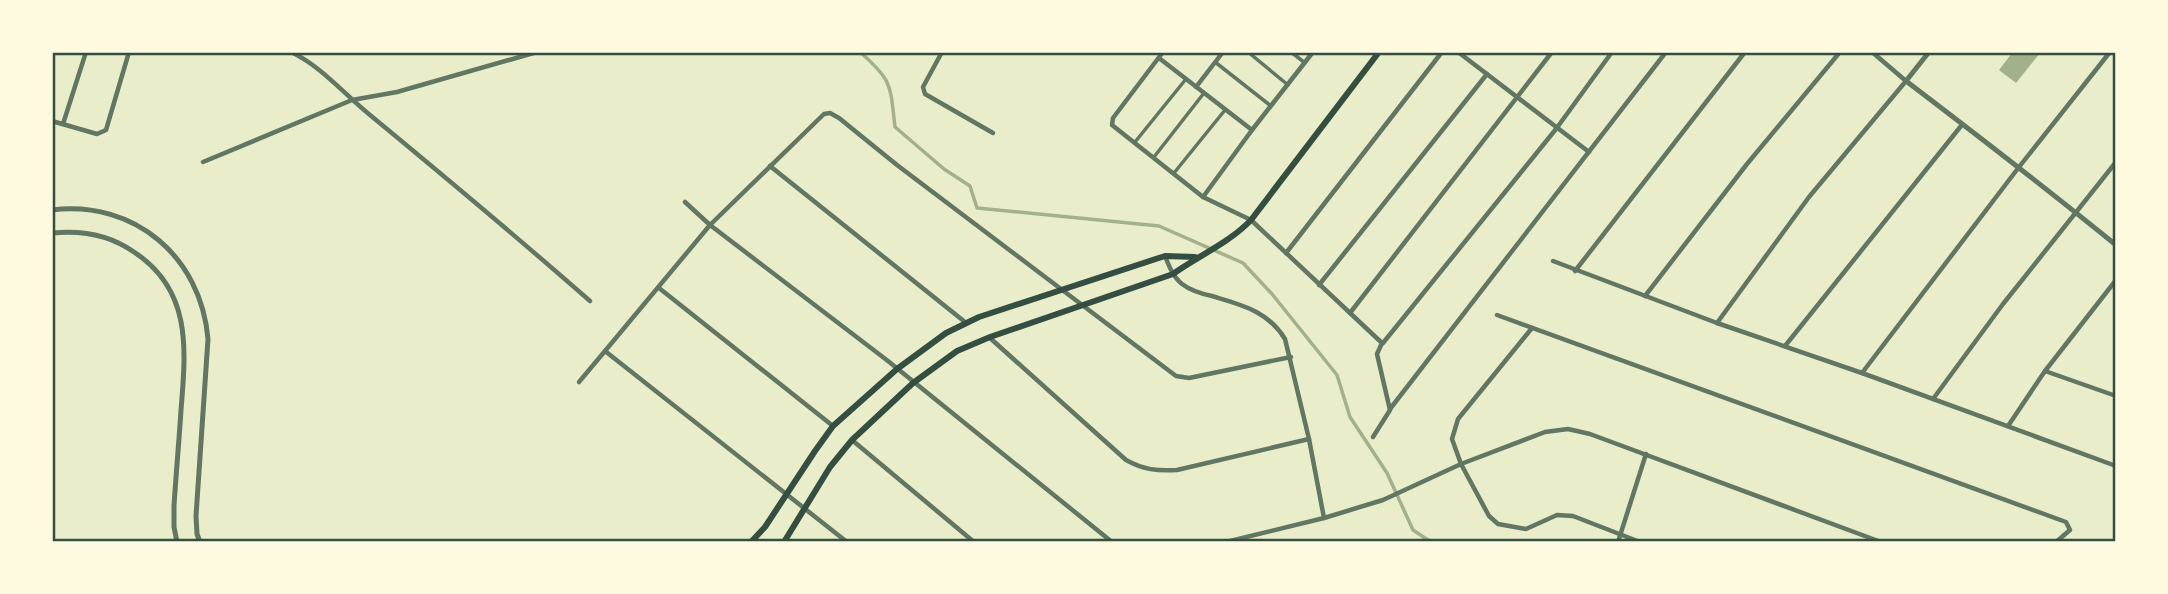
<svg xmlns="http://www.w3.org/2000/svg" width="2168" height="594" viewBox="0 0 2168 594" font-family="Figtree,sans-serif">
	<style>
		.water { fill: #a3b18a }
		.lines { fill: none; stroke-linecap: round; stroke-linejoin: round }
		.stream { stroke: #a3b18a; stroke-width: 3.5 }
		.pedestrian { stroke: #617663; stroke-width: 3.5 }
		.minor { stroke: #617663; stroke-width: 4.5 }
		.tertiary { stroke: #617663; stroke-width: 5 }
		.secondary { stroke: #344e41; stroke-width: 6 }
		.neatline { fill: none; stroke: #344e41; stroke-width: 2.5 }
	</style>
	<rect width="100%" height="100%" fill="#e9edc9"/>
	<!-- water -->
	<path class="water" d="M2012 53H2040L2016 83 1999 70Z"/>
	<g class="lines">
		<!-- stream -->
		<path class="stream" d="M860 52C893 81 890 85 895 127L944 169 970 186 977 208 1159 226 1243 263 1272 294 1337 375 1350 417 1387 473 1413 530 1431 542"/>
		<!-- pedestrian -->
		<g class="pedestrian">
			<path d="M1248 52 1288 85"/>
			<path d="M1291 52 1305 63"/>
			<path d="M1215 62 1271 106"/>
			<path d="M1135 142 1186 79"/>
			<path d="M1154 157 1204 93"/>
			<path d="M1174 173 1225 110"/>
		</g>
		<!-- minor -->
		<g class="minor">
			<path d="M291 52C321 66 344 94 370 115 444 176 518 238 590 301"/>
			<path d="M942 52 923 87 925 94 993 133"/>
			<path d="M1163 52 1113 118 1112 125 1203 197 1251 220 1382 343 1377 354 1390 410 1373 437"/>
			<path d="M1458 52 1589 152"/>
			<path d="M1159 58 1252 130"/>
			<path d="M1196 87 1223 52"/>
			<path d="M52 121 97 134 106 130 129 52"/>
			<path d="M63 124 86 52"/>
			<path d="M203 162 352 100 397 92 537 52"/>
			<path d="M770 166 965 322"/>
			<path d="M1203 197 1252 130 1313 52"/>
			<path d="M685 202 710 225 888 361 1112 542"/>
			<path d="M1286 253 1442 52"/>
			<path d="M1165 256C1169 266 1173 277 1182 284 1190 290 1202 294 1212 296 1242 305 1268 311 1285 339L1309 439 1324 518"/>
			<path d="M1553 261 1717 323 1862 373 2116 466"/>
			<path d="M1575 271 1745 52"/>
			<path d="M1319 285 1487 74"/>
			<path d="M659 288 833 426"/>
			<path d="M1645 296 1747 164 1840 52"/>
			<path d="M1350 313 1552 52"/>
			<path d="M1497 315 2066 522 2070 530 2056 542"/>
			<path d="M1717 323 1809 197 1906 81 1872 52"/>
			<path d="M1532 328 1458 419 1452 439 1461 464 1489 516 1498 524 1526 529 1557 515 1573 516 1640 542"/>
			<path d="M990 338 1126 460C1144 470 1157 471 1177 470L1309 439"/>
			<path d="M1383 343 1556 129 1612 52"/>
			<path d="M1785 346 1961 126"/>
			<path d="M2045 371 2116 396"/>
			<path d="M1862 373 2019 167 2110 52"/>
			<path d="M579 382 605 351"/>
			<path d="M1933 399 2003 304 2116 162"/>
			<path d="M1390 409 1666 52"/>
			<path d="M2008 426 2045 371 2116 280"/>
			<path d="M852 440 974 542"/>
			<path d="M847 542 605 351 710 225 824 114 830 113 839 118 897 165 1176 376 1189 378 1291 357"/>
			<path d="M1226 542 1324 518 1383 500 1461 464 1545 432 1568 429 1590 434 1881 542"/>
			<path d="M1618 542 1646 454"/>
		</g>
		<!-- tertiary -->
		<g class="tertiary">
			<path d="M1929 52 1906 81C1977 135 2047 189 2116 245"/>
			<path d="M52 210C135 200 201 257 208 339L196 516 197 534 200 542"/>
			<path d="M52 233C81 230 110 235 134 252 192 290 186 349 181 410 179 442 176 474 174 506V527L177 542"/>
		</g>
		<!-- secondary -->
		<g class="secondary">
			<path d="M751 542 765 527 815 451 833 426 897 369 946 333 979 317 1165 256 1195 257"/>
			<path d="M784 542 830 467 852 440 913 383 957 351 990 337 1173 274C1198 256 1229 243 1251 220L1379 52"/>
		</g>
	</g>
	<!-- border -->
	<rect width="2168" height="594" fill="none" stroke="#fefae0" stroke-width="108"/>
	<rect x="54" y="54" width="2060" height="486" class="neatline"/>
</svg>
